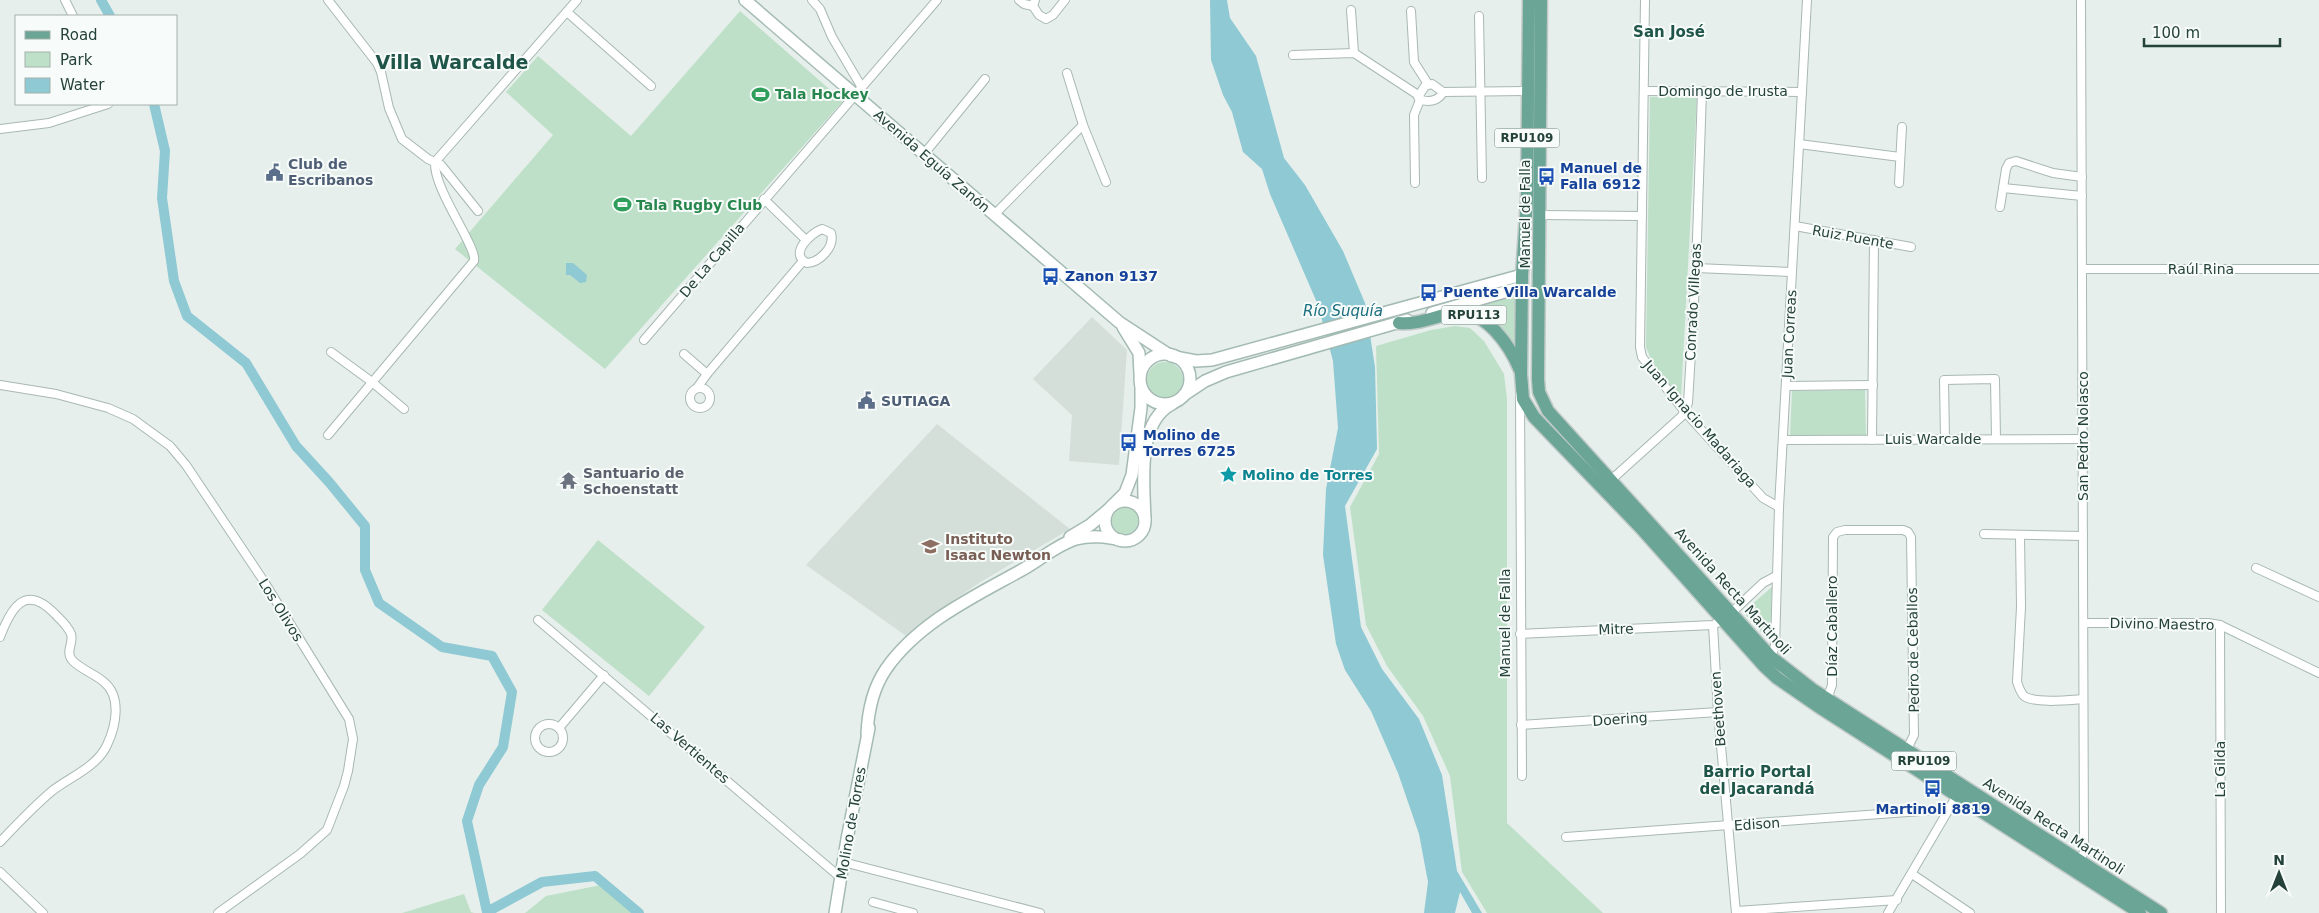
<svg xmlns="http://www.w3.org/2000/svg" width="2319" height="913" viewBox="0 0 2319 913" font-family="'DejaVu Sans',sans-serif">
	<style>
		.built { fill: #d4dfda }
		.green { fill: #bfe0c8 }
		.water { fill: #8ec9d4 }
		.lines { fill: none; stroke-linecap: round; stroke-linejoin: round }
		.canal { stroke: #8ec9d4; stroke-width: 10 }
		.minor-casing { stroke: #a8b8b2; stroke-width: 10 }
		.secondary-casing { stroke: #a4bbb3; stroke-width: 14 }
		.primary-casing { stroke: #c2cac8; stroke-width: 15 }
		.minor { stroke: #fff; stroke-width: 8 }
		.secondary { stroke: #fff; stroke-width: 11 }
		.primary { stroke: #6aa596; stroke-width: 12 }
		.labels { text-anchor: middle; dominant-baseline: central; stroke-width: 4; stroke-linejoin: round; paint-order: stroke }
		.shield { fill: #f7fbf9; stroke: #637a73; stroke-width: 1 }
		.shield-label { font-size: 12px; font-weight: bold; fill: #24423a }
		.street-label { font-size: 14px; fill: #24423a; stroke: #f7fbf9 }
		.leisure-label { font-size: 14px; font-weight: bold; fill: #27864d; stroke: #f7fbf9; text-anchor: start }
		.service-label { font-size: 14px; font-weight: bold; fill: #4e5e75; stroke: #f7fbf9; text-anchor: start }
		.transit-label { font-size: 14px; font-weight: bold; fill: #164399; stroke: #f7fbf9; text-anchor: start }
		.worship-label { font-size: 14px; font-weight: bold; fill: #5b616d; stroke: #f7fbf9; text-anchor: start }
		.culture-label { font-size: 14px; font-weight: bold; fill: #0d838f; stroke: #f7fbf9; text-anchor: start }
		.education-label { font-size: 14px; font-weight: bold; fill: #785e54; stroke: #f7fbf9; text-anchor: start }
		.neighbourhood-label { font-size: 15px; font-weight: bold; fill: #1f5548; stroke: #f7fbf9 }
		.water-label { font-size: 15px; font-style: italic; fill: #1c6f80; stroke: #f7fbf9 }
		.district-label { font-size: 19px; font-weight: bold; fill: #1f5548; stroke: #f7fbf9 }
	</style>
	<rect width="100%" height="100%" fill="#e6efeb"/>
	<!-- built -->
	<g class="built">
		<path d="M1092 317 1127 350 1119 465 1069 461 1072 415 1033 379Z"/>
		<path d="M937 424 1070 529 979 583 941 609 909 638 806 565Z"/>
	</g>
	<!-- green -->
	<g class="green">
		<path d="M740 11 843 101 605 369 455 249 553 135 506 92 538 56 631 136Z"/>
		<path d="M1697 96 1681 398 1653 364 1646 347 1650 97Z"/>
		<path d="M1516 293 1517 353C1502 335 1490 311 1465 306Z"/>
		<path d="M1455 326 1470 328 1484 341 1504 374 1507 399V823L1603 913H1487L1462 872 1450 776 1423 716 1387 666 1366 625 1350 507 1379 454 1376 346 1431 330Z"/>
		<circle cx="1165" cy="380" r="18"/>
		<path d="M1865 390 1866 436H1790L1792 391Z"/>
		<circle cx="1125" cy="521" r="13"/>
		<path d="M598 540 705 627 649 696 542 610Z"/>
		<path d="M1772 587 1770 641 1743 612Z"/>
		<path d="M601 885 635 913H525L546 896Z"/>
		<path d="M464 894 471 912 474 913H402Z"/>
	</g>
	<!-- water -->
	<g class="water">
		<path d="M1210 0H1227L1230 18 1256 56 1284 158 1305 185 1343 251 1365 303 1375 367 1377 449 1345 506 1361 627 1382 669 1419 719 1442 775 1457 871 1482 913H1472L1460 892 1455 913H1424L1428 882 1419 834 1398 773 1371 711 1345 670 1336 644 1323 555 1326 489 1338 428 1333 361 1318 305 1270 194 1262 169 1243 152 1232 112 1223 95 1211 60Z"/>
		<path d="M566 263H573L587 275 586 282 580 283 570 275H566Z"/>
	</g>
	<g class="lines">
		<!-- canal -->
		<g class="canal">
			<path d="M101 0 110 16"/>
			<path d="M154 104 165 151 162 198 174 281 187 316 246 363 296 446 329 482 365 526V570L379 603 442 647 492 656 512 692 503 747 479 785 467 821 487 912 542 882 595 876 639 913"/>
		</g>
		<defs>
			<g id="minor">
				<path d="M65 0 73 16"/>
				<path d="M328 0 377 63 381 72 389 108 402 139 428 159 441 165 478 211"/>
				<path d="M812 0 820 9 832 37 861 86"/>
				<path d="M1019 0 1024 4 1033 6"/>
				<path d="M1035 0 1033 6 1039 15 1046 19 1053 15 1065 0"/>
				<path d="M1645 0 1640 347 1642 357 1685 412 1763 498 1779 507"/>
				<path d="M1351 10 1354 53"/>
				<path d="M1411 11 1414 62 1428 84"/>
				<path d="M567 12 651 86"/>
				<path d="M1479 16 1482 178"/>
				<path d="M1293 55 1354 53 1418 95"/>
				<path d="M1067 73 1083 125 1106 182"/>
				<path d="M1644 91 1802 92"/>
				<path d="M1443 92C1439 101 1428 103 1419 99L1418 97 1425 86 1432 84 1443 92 1528 91"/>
				<path d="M0 129 49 123 108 104"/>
				<path d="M1799 144 1900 157"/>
				<path d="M924 154 985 79"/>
				<path d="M1415 183 1414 115 1420 100"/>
				<path d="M1899 183 1902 127"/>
				<path d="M2003 188 2082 196"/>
				<path d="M764 199 806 240"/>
				<path d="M2000 207 2006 169 2009 163 2016 161 2053 173 2082 177"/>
				<path d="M994 215 1083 125"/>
				<path d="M1540 215 1642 216"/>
				<path d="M1795 226 1911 247"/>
				<path d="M822 229 831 233C835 247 820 262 807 263 788 254 811 233 822 229Z"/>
				<path d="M1696 268 1792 272"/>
				<path d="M2083 269H2319"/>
				<path d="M644 340 937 0"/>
				<path d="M331 352 372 382 404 409"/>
				<path d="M684 354 707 374"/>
				<path d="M0 385 56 394 108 408 133 419 170 446 186 465 263 580 349 719 353 739 348 771 344 786 327 830 300 854 218 913"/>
				<path d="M1786 386 1873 385"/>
				<path d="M697 388 707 374 803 261"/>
				<circle cx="700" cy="398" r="10"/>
				<path d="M1520 395 1522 776"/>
				<path d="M328 435 474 261C478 248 433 189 435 162L577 0"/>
				<path d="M1945 439 1944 380 1995 379 1996 439"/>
				<path d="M1783 440 2083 439"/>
				<path d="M1872 440 1874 240"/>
				<path d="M1611 480 1682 416 1688 403 1696 268 1702 91"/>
				<path d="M1984 534 2083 536"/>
				<path d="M2020 536 2021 607 2017 682C2019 687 2020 692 2024 696 2035 704 2069 700 2083 699"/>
				<path d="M2256 568 2319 597"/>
				<path d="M1728 616 1763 583 1776 576"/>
				<path d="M538 620 841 878"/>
				<path d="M2084 623H2208L2220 625 2319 673"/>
				<path d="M1713 625 1718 712 1736 913"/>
				<path d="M2220 625 2221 913"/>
				<path d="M1520 634 1713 625 1717 623"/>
				<path d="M0 637C11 608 25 583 55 614 61 620 68 626 71 634 74 643 65 651 72 660 80 669 95 674 104 682 122 697 116 726 107 745 97 767 70 777 52 791 33 807 17 824 0 842"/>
				<path d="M1770 658 1775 647 1779 507 1807 0"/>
				<path d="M1826 703 1832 685 1833 537 1837 532 1845 530H1903L1908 532 1911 537 1914 735 1905 753"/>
				<circle cx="549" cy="738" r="14"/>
				<path d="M1521 725 1718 712"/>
				<path d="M559 728 604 675"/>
				<path d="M1566 837 1949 809"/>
				<path d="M843 862 1040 913"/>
				<path d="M2078 864 2084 852 2081 0"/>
				<path d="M0 872 43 913"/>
				<path d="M1912 874 1970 913"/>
				<path d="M873 902 913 913"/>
				<path d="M1736 911 1897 900"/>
				<path d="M1888 913 1959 792"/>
			</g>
			<g id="secondary">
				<path d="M745 0 1119 322 1171 356"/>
				<path d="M1432 313 1522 287"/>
				<path d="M1123 327 1139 353 1140 374"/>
				<circle cx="1165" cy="379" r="25"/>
				<path d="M1175 357 1196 361 1212 360 1522 275"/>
				<path d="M1184 395 1205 381 1226 372 1407 320"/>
				<circle cx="1125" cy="521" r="20"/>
				<path d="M1113 505 1125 493 1132 475 1141 408V386"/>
				<path d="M1145 520C1144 485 1136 422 1172 404"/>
				<path d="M1070 537 1090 525 1108 510"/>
				<path d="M867 734C868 711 873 688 886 669 918 623 973 597 1020 571 1039 561 1056 545 1076 539 1092 535 1106 537 1121 540"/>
				<path d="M835 913 847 839 869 728"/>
			</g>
			<g id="primary">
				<path d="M1529 0 1527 199 1522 275 1521 374 1523 399 1534 417 1640 527 1764 666 1777 678 1822 709 2140 913"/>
				<path d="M1541 0 1538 379 1539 392 1548 411 1771 657 1812 689 2161 913"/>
				<path d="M1399 323C1418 325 1435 316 1455 313 1486 309 1510 346 1520 370"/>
			</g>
		</defs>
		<!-- minor casing -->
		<use href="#minor" class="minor-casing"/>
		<!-- secondary casing -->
		<use href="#secondary" class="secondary-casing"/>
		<!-- primary casing -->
		<use href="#primary" class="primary-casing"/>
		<!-- minor -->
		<use href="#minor" class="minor"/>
		<!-- secondary -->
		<use href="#secondary" class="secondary"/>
		<!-- primary -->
		<use href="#primary" class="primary"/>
	</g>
	<!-- icons -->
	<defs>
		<symbol id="stadium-bare" viewBox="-9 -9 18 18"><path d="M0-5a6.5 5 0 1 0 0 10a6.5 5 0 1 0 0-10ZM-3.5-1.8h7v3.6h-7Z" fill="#2e9e5b" stroke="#f7fbf9" stroke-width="2.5" paint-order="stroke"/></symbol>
		<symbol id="civic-bare" viewBox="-9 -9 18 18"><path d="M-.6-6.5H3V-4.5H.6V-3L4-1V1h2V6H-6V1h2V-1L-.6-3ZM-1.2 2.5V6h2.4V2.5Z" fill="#5c6f8a" stroke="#f7fbf9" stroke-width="2.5" paint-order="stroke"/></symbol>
		<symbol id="bus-bare" viewBox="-9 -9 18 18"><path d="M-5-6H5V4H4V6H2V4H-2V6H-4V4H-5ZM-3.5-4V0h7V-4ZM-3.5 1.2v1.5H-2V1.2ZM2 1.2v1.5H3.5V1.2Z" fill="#1a4fb4" stroke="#f7fbf9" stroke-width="2.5" paint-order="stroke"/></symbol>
		<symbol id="sight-bare" viewBox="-9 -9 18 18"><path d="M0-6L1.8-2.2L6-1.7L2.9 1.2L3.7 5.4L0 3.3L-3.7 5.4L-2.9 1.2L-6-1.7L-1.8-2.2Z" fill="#0f9aa8" stroke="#f7fbf9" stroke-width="2.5" paint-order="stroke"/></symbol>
		<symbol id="temple-bare" viewBox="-9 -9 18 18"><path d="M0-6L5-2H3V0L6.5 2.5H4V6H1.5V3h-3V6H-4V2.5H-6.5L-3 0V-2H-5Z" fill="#6b7280" stroke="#f7fbf9" stroke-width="2.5" paint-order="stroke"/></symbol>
		<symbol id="school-bare" viewBox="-9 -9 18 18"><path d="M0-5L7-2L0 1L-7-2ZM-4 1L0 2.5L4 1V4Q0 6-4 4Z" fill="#8d6e63" stroke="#f7fbf9" stroke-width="2.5" paint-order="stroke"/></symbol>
	</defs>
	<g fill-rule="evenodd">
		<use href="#stadium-bare" x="748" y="82" width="25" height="25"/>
		<use href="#civic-bare" x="262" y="160" width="25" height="25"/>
		<use href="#bus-bare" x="1534" y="164" width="25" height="25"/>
		<use href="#stadium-bare" x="610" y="192" width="25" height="25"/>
		<use href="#bus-bare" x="1038" y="264" width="25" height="25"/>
		<use href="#bus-bare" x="1416" y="280" width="25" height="25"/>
		<use href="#civic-bare" x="854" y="388" width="25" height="25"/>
		<use href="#bus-bare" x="1116" y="430" width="25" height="25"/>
		<use href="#sight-bare" x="1216" y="462" width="25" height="25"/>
		<use href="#temple-bare" x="556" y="468" width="25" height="25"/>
		<use href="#school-bare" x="918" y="534" width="25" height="25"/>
		<use href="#bus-bare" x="1920" y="776" width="25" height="25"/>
	</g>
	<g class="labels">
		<!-- shield labels -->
		<g class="shield">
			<rect x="1494.5" y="128.5" width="65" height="19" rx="4"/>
			<rect x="1441.5" y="305.5" width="65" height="19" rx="4"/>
			<rect x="1891.5" y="751.5" width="65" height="19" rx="4"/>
		</g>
		<g class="shield-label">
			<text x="1527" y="138">RPU109</text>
			<text x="1474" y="315">RPU113</text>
			<text x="1924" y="761">RPU109</text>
		</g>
		<!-- street labels -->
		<g class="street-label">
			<text x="1723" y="91">Domingo de Irusta</text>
			<text transform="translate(932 161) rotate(41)">Avenida Eguía Zanón</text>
			<text transform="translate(1525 214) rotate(-90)">Manuel de Falla</text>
			<text transform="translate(1853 237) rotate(10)">Ruiz Puente</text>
			<text transform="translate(712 260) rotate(-50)">De La Capilla</text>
			<text x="2201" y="269">Raúl Rina</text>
			<text transform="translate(1693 302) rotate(-87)">Conrado Villegas</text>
			<text transform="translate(1789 334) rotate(-87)">Juan Correas</text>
			<text transform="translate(1700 424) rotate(49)">Juan Ignacio Madariaga</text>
			<text transform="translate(2083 436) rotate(-90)">San Pedro Nolasco</text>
			<text x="1933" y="439">Luis Warcalde</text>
			<text transform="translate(1733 591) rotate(48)">Avenida Recta Martinoli</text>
			<text transform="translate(281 610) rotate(58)">Los Olivos</text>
			<text transform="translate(1505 623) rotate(-90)">Manuel de Falla</text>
			<text transform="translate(2162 624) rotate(1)">Divino Maestro</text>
			<text transform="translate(1832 626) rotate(-90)">Díaz Caballero</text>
			<text transform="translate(1616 629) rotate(-2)">Mitre</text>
			<text transform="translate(1913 650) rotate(-91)">Pedro de Ceballos</text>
			<text transform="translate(1718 709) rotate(-94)">Beethoven</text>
			<text transform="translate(1620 719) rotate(-4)">Doering</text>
			<text transform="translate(690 748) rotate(41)">Las Vertientes</text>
			<text transform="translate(2220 769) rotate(-90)">La Gilda</text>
			<text transform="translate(851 823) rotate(-80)">Molino de Torres</text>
			<text transform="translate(1757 824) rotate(-4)">Edison</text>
			<text transform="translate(2054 826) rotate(33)">Avenida Recta Martinoli</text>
		</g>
		<!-- leisure labels -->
		<g class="leisure-label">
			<text x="775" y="94">Tala Hockey</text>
			<text x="636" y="205">Tala Rugby Club</text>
		</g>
		<!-- service labels -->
		<g class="service-label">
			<text x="288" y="164">Club de<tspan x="288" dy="16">Escribanos</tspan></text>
			<text x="881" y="401">SUTIAGA</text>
		</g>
		<!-- transit labels -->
		<g class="transit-label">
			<text x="1560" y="168">Manuel de<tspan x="1560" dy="16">Falla 6912</tspan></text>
			<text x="1065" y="276">Zanon 9137</text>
			<text x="1443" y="292">Puente Villa Warcalde</text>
			<text x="1143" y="435">Molino de<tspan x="1143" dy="16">Torres 6725</tspan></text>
			<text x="1933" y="809" text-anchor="middle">Martinoli 8819</text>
		</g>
		<!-- worship labels -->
		<g class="worship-label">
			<text x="583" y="473">Santuario de<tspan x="583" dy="16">Schoenstatt</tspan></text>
		</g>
		<!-- culture labels -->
		<g class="culture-label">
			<text x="1242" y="475">Molino de Torres</text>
		</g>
		<!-- education labels -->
		<g class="education-label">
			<text x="945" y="539">Instituto<tspan x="945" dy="16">Isaac Newton</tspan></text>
		</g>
		<!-- neighbourhood labels -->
		<g class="neighbourhood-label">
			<text x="1669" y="32">San José</text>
			<text x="1757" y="772">Barrio Portal<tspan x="1757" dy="17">del Jacarandá</tspan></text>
		</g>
		<!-- water labels -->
		<g class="water-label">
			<text x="1343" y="311">Río Suquía</text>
		</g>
		<!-- district labels -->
		<g class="district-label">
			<text x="452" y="62">Villa Warcalde</text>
		</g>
	</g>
	<!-- legend -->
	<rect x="15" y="15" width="162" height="90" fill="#f7fbf9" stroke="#a3b1ad"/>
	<rect x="25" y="31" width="25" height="8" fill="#6aa596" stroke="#a3b1ad"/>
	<text x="60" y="40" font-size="15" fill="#24423a">Road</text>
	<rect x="25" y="52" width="25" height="15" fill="#bfe0c8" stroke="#a3b1ad"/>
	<text x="60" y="65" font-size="15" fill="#24423a">Park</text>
	<rect x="25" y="78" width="25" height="15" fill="#8ec9d4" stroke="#a3b1ad"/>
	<text x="60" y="90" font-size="15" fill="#24423a">Water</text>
	<!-- north arrow -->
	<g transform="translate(2279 873)" stroke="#f7fbf9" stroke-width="4" paint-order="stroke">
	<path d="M0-4L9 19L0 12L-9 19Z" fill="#24423a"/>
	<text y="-8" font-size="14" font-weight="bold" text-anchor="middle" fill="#24423a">N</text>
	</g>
	<!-- scale -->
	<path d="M2144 38v8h136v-8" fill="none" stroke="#24423a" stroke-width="2.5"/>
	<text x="2152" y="38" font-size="15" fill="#24423a" stroke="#f7fbf9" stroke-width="4" paint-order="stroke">100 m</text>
</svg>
